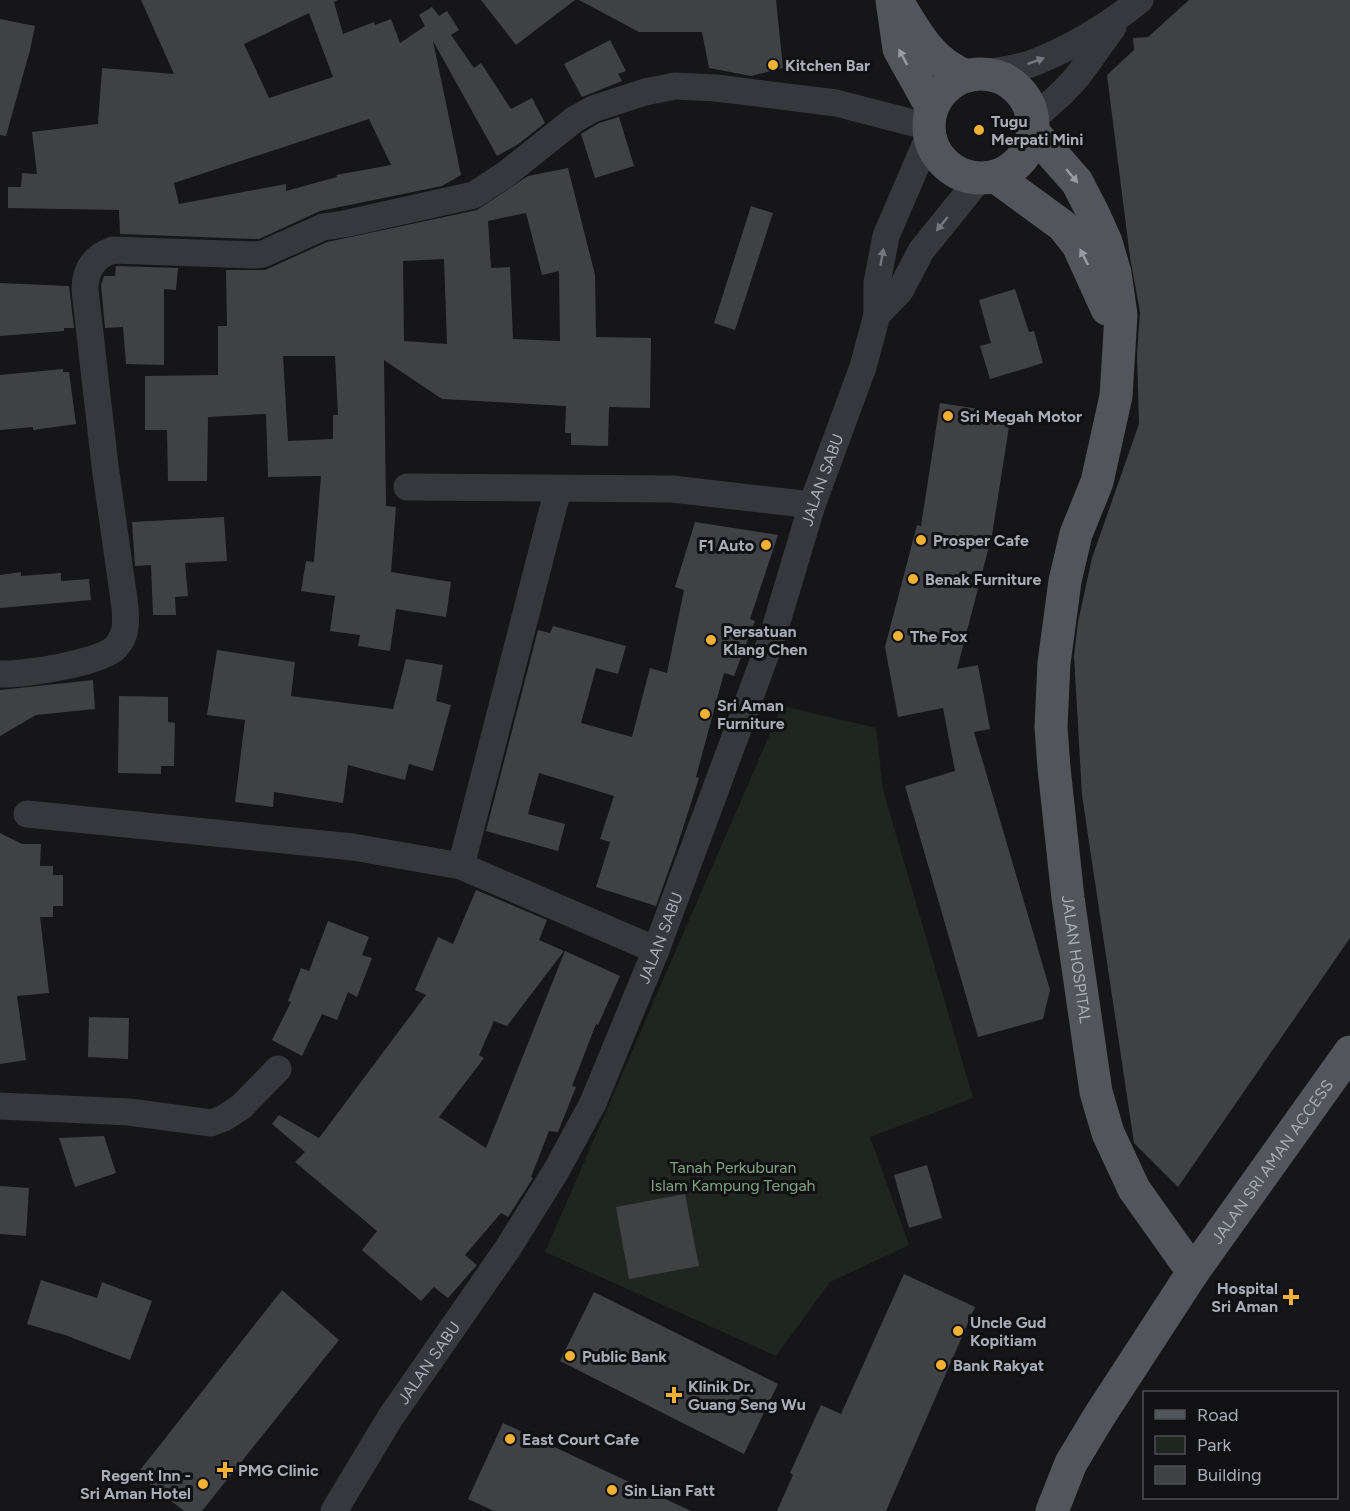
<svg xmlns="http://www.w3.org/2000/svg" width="1350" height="1511" viewBox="0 0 1350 1511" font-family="Figtree,sans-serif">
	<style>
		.green { fill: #1e261f }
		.building { fill: #404145; fill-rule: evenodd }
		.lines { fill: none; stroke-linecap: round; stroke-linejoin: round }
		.minor { stroke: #37383d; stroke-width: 27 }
		.major { stroke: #53555c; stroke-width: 33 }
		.oneway { fill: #979ba6 }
		.oneway2 { fill: #757881 }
		.poi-dot { fill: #f2b134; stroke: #111113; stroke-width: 2 }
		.labels { text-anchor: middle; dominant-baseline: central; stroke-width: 6; stroke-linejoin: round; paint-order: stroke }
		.poi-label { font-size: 16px; font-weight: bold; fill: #a8adb8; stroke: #111113; text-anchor: start }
		.street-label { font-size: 16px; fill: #a8adb8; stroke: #111113 }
		.park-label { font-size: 16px; fill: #7fa381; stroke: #111113 }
	</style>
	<rect width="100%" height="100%" fill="#161618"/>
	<!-- green -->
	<path class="green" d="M782 706 876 728 883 790 973 1098 870 1137 909 1245 830 1282 776 1356 545 1252Z"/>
	<!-- building -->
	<g class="building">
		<path d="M141 0H338L334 2 343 34 374 22 375 25 391 19 400 43 425 26 419 15 432 7 439 16 447 11 459 30 451 35 474 68 481 63 511 109 532 98 545 123 517 145 497 156 433 41 461 175 442 186 320 211 259 239H253L120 234 119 210 8 208V187H21L22 173 37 174 32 132 98 124 102 68 174 74ZM309 13 333 77 269 98 244 44ZM369 119 391 165 336 175 337 177 286 191V184L179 204 174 183Z"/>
		<path d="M481 0H575L516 45Z"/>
		<path d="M579 0H776L783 68 751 76 709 68 702 32H639Z"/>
		<path d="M1189 0H1350V938L1178 1187 1134 1143 1082 795 1074 656 1078 622 1092 558 1139 424 1137 354 1140 312 1130 257 1107 75 1134 50 1133 38 1148 37Z"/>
		<path d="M0 19 35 26 30 50 6 136 0 135Z"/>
		<path d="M610 40 626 71 618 74 622 81 582 97 564 64Z"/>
		<path d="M619 117 634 166 595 178 581 134 599 123Z"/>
		<path d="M568 168 595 275 596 337 651 338 650 408 609 407 608 446 571 445V433H565L566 406 442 399 384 360 386 506 396 507 391 572 451 582 446 617 396 609 390 651 358 646 360 635 330 631 335 596 301 591 306 561 314 562 321 476 268 477 266 414 208 417 207 481H168L167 430H145V376L218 375V326H227L226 270H265L327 242 477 210 528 176ZM526 213 542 275 559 271 560 341 513 339 510 267 491 268 488 221ZM444 259 447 344 404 341 403 261ZM283 356H335L338 415H333V439L288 441Z"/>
		<path d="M751 206 773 213 735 330 714 323Z"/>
		<path d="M116 266 178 268 176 290 164 289V365L126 364 123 327 105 328 101 285 104 276H115Z"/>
		<path d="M0 283 69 286 74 328H64V331L0 336Z"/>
		<path d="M1015 289 1029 332 1034 331 1043 363 990 379 980 346 991 343 979 300Z"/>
		<path d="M63 369V372H69L76 424 33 430V427L0 430V375Z"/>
		<path d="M940 403 1011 414 992 535 957 669 978 665 990 729 974 732 1050 990 1043 1019 978 1037 905 786 955 771 943 708 898 717 885 647 917 525 921 526Z"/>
		<path d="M224 517 227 561 185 563 188 596 175 597 176 615H153L151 565 135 566 132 522Z"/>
		<path d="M695 522 778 535 750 619 755 621 734 676 724 673 696 777 699 778 676 850 656 906 596 887 610 842 600 839 614 796 539 773 528 814 565 824 558 851 486 831 538 630 550 633 553 626 626 646 618 674 596 668 581 723 632 737 650 668 667 673 684 590 675 587Z"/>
		<path d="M21 572V576L61 573V581L89 579 91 600 0 608V575Z"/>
		<path d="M217 650 295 662 291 696 393 709 406 659 443 665 436 701 451 705 433 771 409 764 405 780 348 765 343 803 274 792 273 807 235 802 245 720 207 715Z"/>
		<path d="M93 680 95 709 36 715 0 736V690Z"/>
		<path d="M119 696 168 697V722L175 723 174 766H161V774L118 773Z"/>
		<path d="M0 833 22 844H41L40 866H53V875H63V906H53V917H40L49 993 17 996 26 1060 0 1064Z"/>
		<path d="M476 890 547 920 539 940 564 951 507 1026 494 1021 479 1055 484 1058 439 1117 486 1148 565 951 620 976 598 1025 596 1024 572 1086 576 1087 558 1132 549 1131 531 1177 533 1178 508 1217 501 1213 465 1255 477 1265 448 1298 434 1287 421 1301 362 1250 377 1231 295 1162 305 1152 272 1124 279 1115 319 1138 426 995 415 990 438 937 453 944Z"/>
		<path d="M328 921 369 937 362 955 372 958 357 997 348 992 337 1020 322 1014 302 1056 272 1040 291 1002 288 1001 301 968 309 971Z"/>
		<path d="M89 1017 129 1018 128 1059 88 1057Z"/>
		<path d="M104 1136 116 1173 75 1187 59 1138Z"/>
		<path d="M927 1165 942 1218 909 1228 894 1175Z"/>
		<path d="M0 1186 29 1188 26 1236 0 1234Z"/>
		<path d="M685 1194 699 1266 629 1279 616 1207Z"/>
		<path d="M904 1274 975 1307 886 1511H777L793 1475 790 1473 821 1405 841 1414Z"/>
		<path d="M41 1280 97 1298 102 1282 152 1301 130 1360 65 1335 27 1324Z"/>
		<path d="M282 1290 339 1340 202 1511H184L137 1474Z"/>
		<path d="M594 1292 778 1384 744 1454 560 1361Z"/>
		<path d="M503 1423 691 1511H494L468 1499Z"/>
	</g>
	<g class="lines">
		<!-- minor -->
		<g class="minor">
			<path d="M980 74C996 71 1014 69 1030 64 1068 50 1110 25 1140 0"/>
			<path d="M1033 119 1062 93 1077 77 1113 27"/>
			<path d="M877 315 900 291 921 251 979 179"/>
			<path d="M407 487 672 489 812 505"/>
			<path d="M0 674C22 675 102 663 116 647 127 635 126 622 125 607L105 466 85 290C85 270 93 257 113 250L254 255 263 254 323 227 344 224 474 195 506 174 575 119 593 109 645 92 675 86 716 88 836 103 929 127"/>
			<path d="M27 814 353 847 461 866 656 950"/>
			<path d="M461 866 558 489"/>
			<path d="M0 1106 129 1112 211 1123 224 1118 241 1107 278 1069"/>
			<path id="s1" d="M334 1511 390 1418 508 1248 556 1171 593 1103 656 950 774 632 812 505 863 367 877 315V283L886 236 929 136"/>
		</g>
		<!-- major -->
		<g class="major">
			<path d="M892 0 899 49 932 108"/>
			<path d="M897 1C916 32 931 63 967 76"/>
			<circle cx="981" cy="126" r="52"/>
			<path id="s2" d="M1033 132 1077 182 1093 213 1106 242 1115 273 1121 315 1116 396 1097 482 1076 534 1065 581 1054 663 1051 727 1054 768 1068 898 1096 1092 1108 1133 1134 1189 1193 1272"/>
			<path d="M996 177 1063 226 1078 245 1107 309"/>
			<path id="s3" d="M1052 1511 1071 1463 1100 1415 1193 1272 1350 1052"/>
		</g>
	</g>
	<!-- one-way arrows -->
	<defs><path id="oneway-solid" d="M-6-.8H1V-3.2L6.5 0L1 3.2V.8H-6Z" transform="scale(1.5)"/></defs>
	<g class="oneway">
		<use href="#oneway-solid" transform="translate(903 57) rotate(-118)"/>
		<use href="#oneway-solid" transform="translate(1072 176) rotate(50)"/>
		<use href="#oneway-solid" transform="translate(1084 257) rotate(-117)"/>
	</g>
	<g class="oneway2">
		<use href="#oneway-solid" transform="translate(1036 61) rotate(-21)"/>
		<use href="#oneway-solid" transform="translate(942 224) rotate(129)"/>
		<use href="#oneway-solid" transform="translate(882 257) rotate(-80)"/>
	</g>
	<!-- markers -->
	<g class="poi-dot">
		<circle cx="773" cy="65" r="6"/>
		<circle cx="979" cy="130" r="6"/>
		<circle cx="948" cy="416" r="6"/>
		<circle cx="921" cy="540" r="6"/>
		<circle cx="766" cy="545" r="6"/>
		<circle cx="913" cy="579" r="6"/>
		<circle cx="898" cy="636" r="6"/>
		<circle cx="711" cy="640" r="6"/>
		<circle cx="705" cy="714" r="6"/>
		<path d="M1288 1288h6v6h6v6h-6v6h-6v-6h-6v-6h6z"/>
		<circle cx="958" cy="1331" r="6"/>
		<circle cx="570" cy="1356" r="6"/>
		<circle cx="941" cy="1365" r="6"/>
		<path d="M671 1386h6v6h6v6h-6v6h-6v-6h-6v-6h6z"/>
		<circle cx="510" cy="1439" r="6"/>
		<path d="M222 1461h6v6h6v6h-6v6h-6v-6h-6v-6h6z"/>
		<circle cx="203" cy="1484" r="6"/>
		<circle cx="612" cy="1490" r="6"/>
	</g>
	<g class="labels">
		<!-- poi labels -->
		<g class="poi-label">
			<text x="785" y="65">Kitchen Bar</text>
			<text x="991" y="121">Tugu<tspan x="991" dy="18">Merpati Mini</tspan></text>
			<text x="960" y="416">Sri Megah Motor</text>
			<text x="933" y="540">Prosper Cafe</text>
			<text x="754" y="545" text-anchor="end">F1 Auto</text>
			<text x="925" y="579">Benak Furniture</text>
			<text x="723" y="631">Persatuan<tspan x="723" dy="18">Klang Chen</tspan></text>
			<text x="910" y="636">The Fox</text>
			<text x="717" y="705">Sri Aman<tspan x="717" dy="18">Furniture</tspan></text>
			<text x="1278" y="1288" text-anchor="end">Hospital<tspan x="1278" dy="18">Sri Aman</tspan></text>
			<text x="970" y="1322">Uncle Gud<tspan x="970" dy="18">Kopitiam</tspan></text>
			<text x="582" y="1356">Public Bank</text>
			<text x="953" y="1365">Bank Rakyat</text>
			<text x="688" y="1386">Klinik Dr.<tspan x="688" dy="18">Guang Seng Wu</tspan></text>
			<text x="522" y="1439">East Court Cafe</text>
			<text x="238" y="1470">PMG Clinic</text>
			<text x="191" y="1475" text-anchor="end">Regent Inn -<tspan x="191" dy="18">Sri Aman Hotel</tspan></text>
			<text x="624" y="1490">Sin Lian Fatt</text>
		</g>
		<!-- street labels -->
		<g class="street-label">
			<text stroke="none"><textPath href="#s1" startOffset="1148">JALAN SABU</textPath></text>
			<text stroke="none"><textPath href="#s1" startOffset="662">JALAN SABU</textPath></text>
			<text stroke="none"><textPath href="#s2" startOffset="862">JALAN HOSPITAL</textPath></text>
			<text stroke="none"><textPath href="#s3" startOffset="414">JALAN SRI AMAN ACCESS</textPath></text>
			<text stroke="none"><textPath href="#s1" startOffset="176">JALAN SABU</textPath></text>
		</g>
		<!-- park labels -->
		<g class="park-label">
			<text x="733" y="1167">Tanah Perkuburan<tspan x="733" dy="18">Islam Kampung Tengah</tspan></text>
		</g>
	</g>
	<!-- legend -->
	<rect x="1143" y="1391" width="195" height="108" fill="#111113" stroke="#4d4f55" stroke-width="1.5"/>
	<rect x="1155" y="1410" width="30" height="9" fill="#53555c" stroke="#4d4f55" stroke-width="1.5"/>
	<text x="1197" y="1421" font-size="18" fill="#a8adb8">Road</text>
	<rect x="1155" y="1436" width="30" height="18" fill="#1e261f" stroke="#4d4f55" stroke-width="1.5"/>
	<text x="1197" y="1451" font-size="18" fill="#a8adb8">Park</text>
	<rect x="1155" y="1466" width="30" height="18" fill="#404145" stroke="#4d4f55" stroke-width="1.5"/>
	<text x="1197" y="1481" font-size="18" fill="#a8adb8">Building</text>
</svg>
